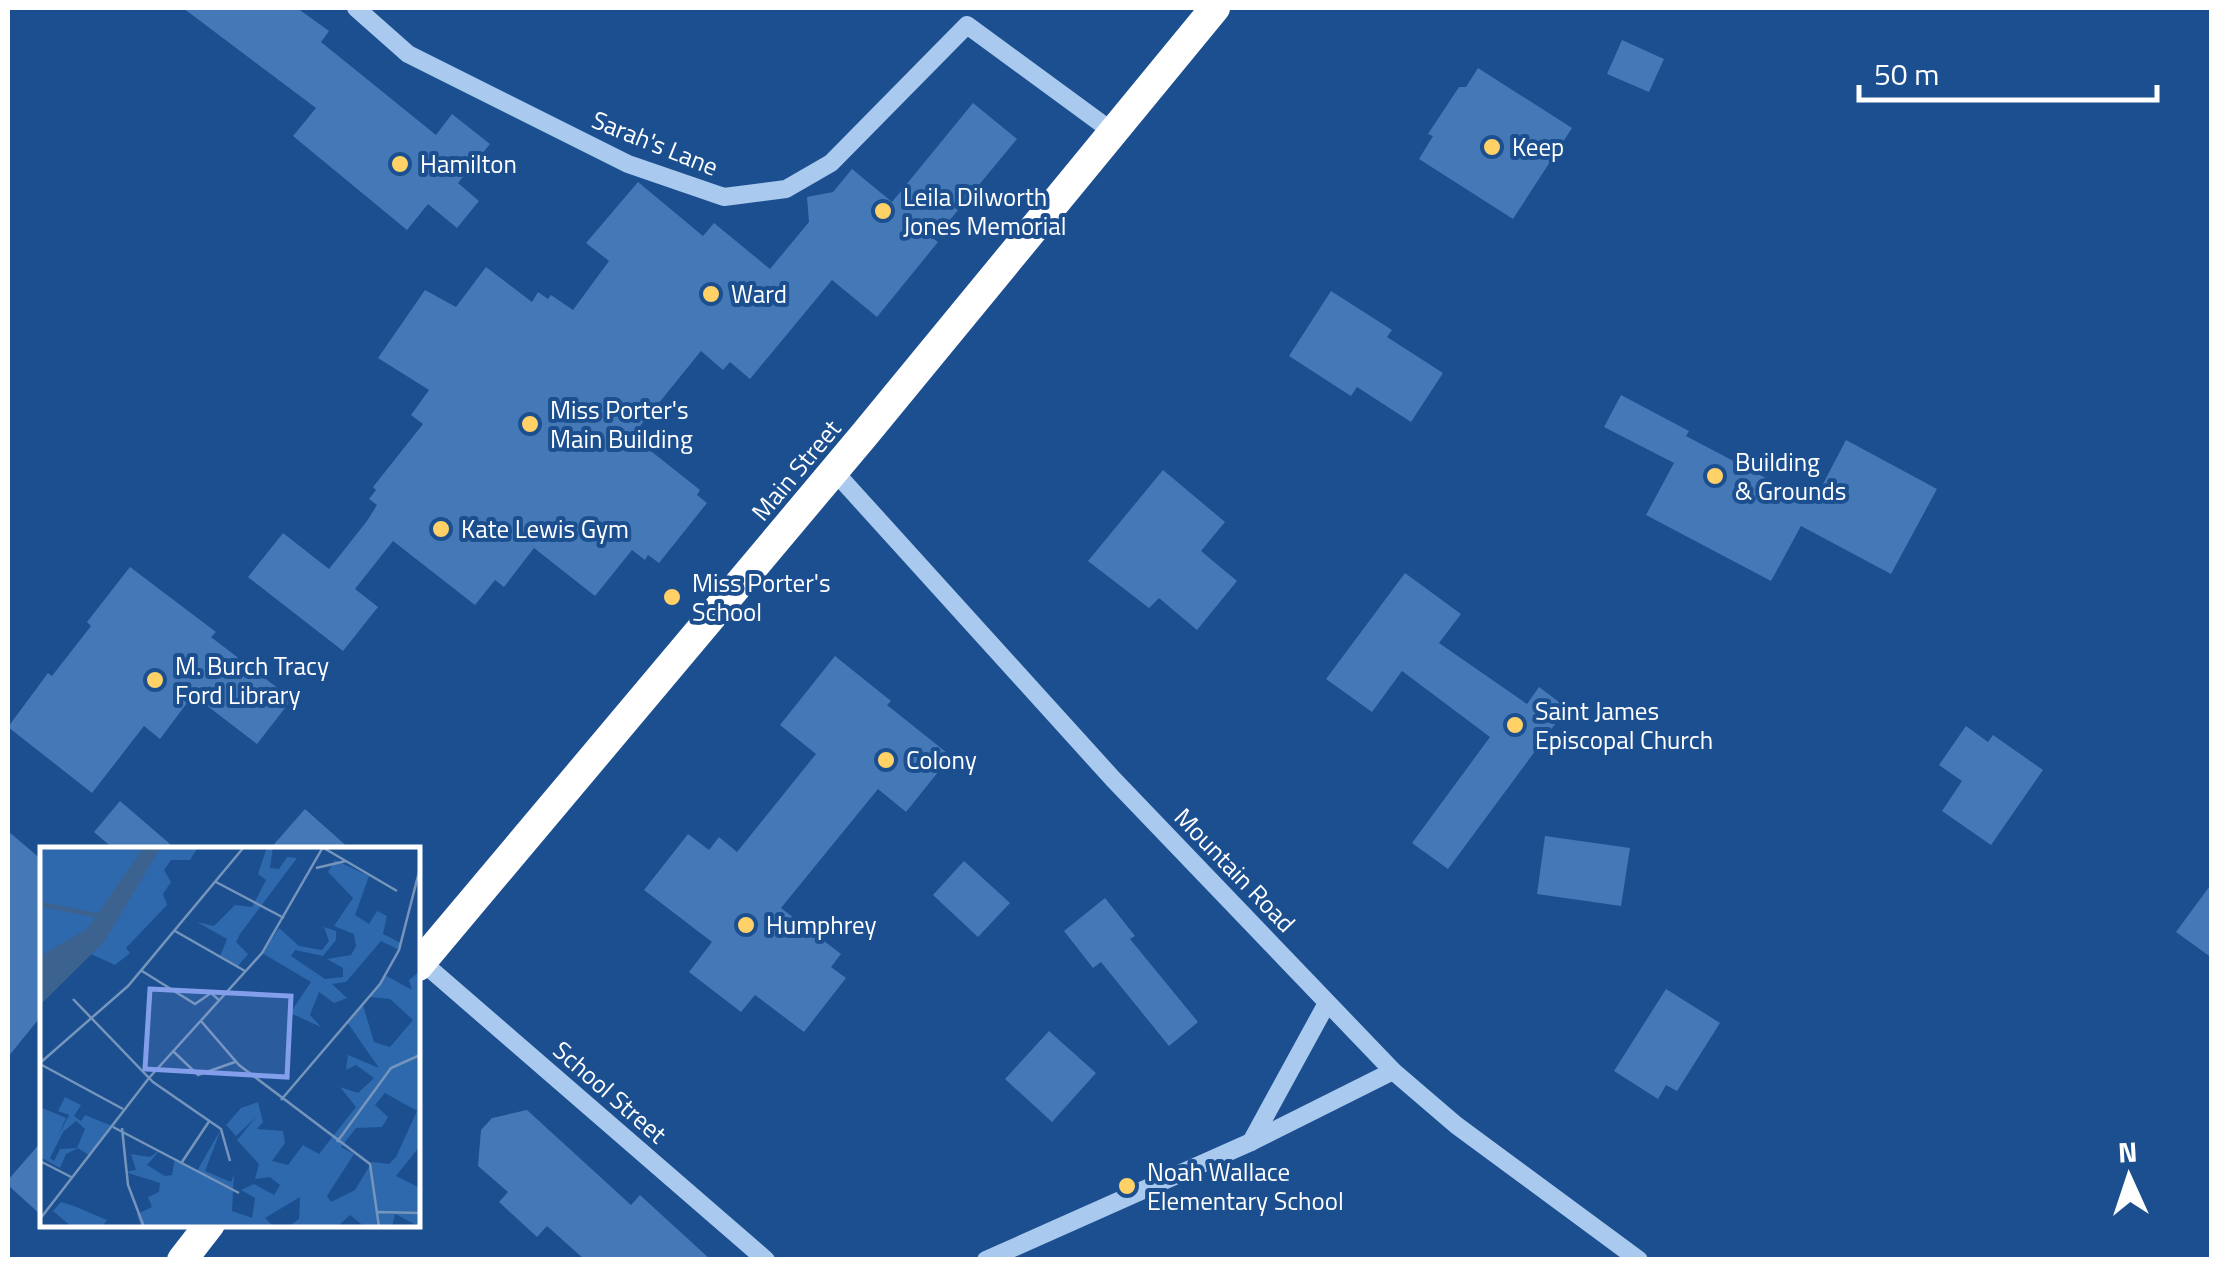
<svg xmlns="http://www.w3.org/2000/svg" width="2219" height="1267" viewBox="0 0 2219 1267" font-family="'Titillium Web',sans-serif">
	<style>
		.building { fill: #4478b7 }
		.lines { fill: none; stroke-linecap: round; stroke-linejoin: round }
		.minor { stroke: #a9c9ee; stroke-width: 18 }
		.highway { stroke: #fff; stroke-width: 30 }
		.poi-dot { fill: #ffd166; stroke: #1b4f8f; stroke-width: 4 }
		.labels { text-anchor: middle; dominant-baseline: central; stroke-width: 8; stroke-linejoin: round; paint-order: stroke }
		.street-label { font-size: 25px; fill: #fff; stroke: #1b4f8f }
		.poi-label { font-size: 25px; fill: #fff; stroke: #1b4f8f; text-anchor: start }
		.inset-river { fill: none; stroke: #3c6290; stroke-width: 5 }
		.inset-road { fill: none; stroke: #7695bc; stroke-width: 2.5 }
		.view { fill: #839eea; fill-opacity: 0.15; stroke: #839eea; stroke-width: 5 }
		.inset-edge { fill: none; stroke: #fff; stroke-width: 5 }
	</style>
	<rect width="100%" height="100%" fill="#1b4f8f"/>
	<!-- building -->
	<g class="building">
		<path d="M183 8H297L329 31 321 42 436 135 452 114 490 144 458 183 479 201 457 228 428 204 407 230 293 136 316 108Z"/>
		<path d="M1622 40 1664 59 1649 92 1607 74Z"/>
		<path d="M1478 68 1572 128 1513 219 1419 159 1433 136 1428 134 1459 87H1466Z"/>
		<path d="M973 103 1017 139 934 239 938 242 877 317 832 280 750 379 730 362 723 370 701 351 632 436 700 490 697 495 707 503 659 563 648 555 645 560 632 550 595 596 534 548 504 587 495 580 475 605 393 541 355 589 378 607 343 651 248 577 283 533 329 569 367 521 377 505 369 499 376 490 373 487 423 424 411 415 429 390 378 358 425 290 456 307 486 267 532 302 538 292 548 299 551 295 573 310 609 261 586 243 638 182 703 236 714 223 770 269 809 222 807 197 833 192 852 169 892 202Z"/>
		<path d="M1331 291 1392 330 1387 337 1443 373 1411 422 1357 387 1351 396 1289 356Z"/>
		<path d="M1621 395 1689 431 1686 436 1813 503 1846 440 1937 489 1891 574 1801 526 1771 581 1646 515 1674 463 1604 427Z"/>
		<path d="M1163 470 1225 522 1201 551 1237 581 1197 630 1159 598 1149 608 1088 561Z"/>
		<path d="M130 567 216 632 211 637 292 699 257 744 193 695 160 739 144 726 92 793 8 727 48 673 52 676 91 626 87 622Z"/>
		<path d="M1405 573 1461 614 1439 643 1527 704 1539 687 1567 708 1448 869 1412 843 1490 737 1402 671 1372 712 1326 679Z"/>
		<path d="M835 656 891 701 887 705 951 756 906 812 878 789 781 908 841 954 831 967 846 978 804 1032 755 995 741 1012 689 972 712 942 644 890 688 834 709 850 719 837 737 852 816 754 780 725Z"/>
		<path d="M1966 726 1988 742 1993 735 2043 770 1991 845 1942 811 1962 781 1939 765Z"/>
		<path d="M120 801 177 850H115L94 832Z"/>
		<path d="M305 809 351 850H269Z"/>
		<path d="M8 831 42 860V1015L8 1057Z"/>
		<path d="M1545 836 1630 848 1621 906 1537 894Z"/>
		<path d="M964 861 1010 903 978 937 933 895Z"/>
		<path d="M2212 883V958L2176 932Z"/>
		<path d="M1105 898 1135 936 1130 939 1198 1022 1169 1046 1101 962 1093 968 1064 931Z"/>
		<path d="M1666 989 1720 1023 1677 1091 1666 1085 1658 1099 1614 1071Z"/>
		<path d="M1049 1031 1096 1073 1052 1122 1005 1079Z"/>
		<path d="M527 1110 631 1205 640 1195 711 1260H585L547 1226 537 1237 499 1202 508 1192 478 1166 481 1130 492 1118Z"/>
		<path d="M42 1141V1216L8 1185V1180Z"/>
	</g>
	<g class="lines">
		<!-- minor -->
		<g class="minor">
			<path d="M356 8 408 54 628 164 724 197 786 189 831 163 967 25 1113 132"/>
			<path d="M834 471 1113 779 1393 1071 1456 1125 1639 1260"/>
			<path d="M421 961 766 1260"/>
			<path d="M1251 1142 1327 1003"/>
			<path d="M986 1260 1251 1142 1393 1071"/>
		</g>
		<!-- highway -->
		<g class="highway">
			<path d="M418 966 865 434 1215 8"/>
			<path d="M182 1260 210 1224"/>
		</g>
	</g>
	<!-- markers -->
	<g class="poi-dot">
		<circle cx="1492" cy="147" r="10"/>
		<circle cx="400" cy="164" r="10"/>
		<circle cx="883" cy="211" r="10"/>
		<circle cx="711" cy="294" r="10"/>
		<circle cx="530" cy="424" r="10"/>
		<circle cx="1715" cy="476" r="10"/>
		<circle cx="441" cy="529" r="10"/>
		<circle cx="672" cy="597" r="10"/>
		<circle cx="155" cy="680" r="10"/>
		<circle cx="1515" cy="725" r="10"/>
		<circle cx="886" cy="760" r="10"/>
		<circle cx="746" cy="925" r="10"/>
		<circle cx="1127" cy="1186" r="10"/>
	</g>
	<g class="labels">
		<!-- street labels -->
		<g class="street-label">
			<text transform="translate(655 143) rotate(22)">Sarah's Lane</text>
			<text transform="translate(796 470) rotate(-50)">Main Street</text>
			<text transform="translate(1235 870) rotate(46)">Mountain Road</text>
			<text transform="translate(610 1092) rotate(41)">School Street</text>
		</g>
		<!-- poi labels -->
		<g class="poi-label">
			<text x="1512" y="147">Keep</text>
			<text x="420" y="164">Hamilton</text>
			<text x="903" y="197">Leila Dilworth<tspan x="903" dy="29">Jones Memorial</tspan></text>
			<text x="731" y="294">Ward</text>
			<text x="550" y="410">Miss Porter's<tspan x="550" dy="29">Main Building</tspan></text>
			<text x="1735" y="462">Building<tspan x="1735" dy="29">&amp; Grounds</tspan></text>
			<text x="461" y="529">Kate Lewis Gym</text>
			<text x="692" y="583">Miss Porter's<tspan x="692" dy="29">School</tspan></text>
			<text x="175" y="666">M. Burch Tracy<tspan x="175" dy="29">Ford Library</tspan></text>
			<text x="1535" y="711">Saint James<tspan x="1535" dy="29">Episcopal Church</tspan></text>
			<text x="906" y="760">Colony</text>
			<text x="766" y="925">Humphrey</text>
			<text x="1147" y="1172">Noah Wallace<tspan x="1147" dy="29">Elementary School</tspan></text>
		</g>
	</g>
	<!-- overview -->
	<g transform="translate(40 847)">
		<rect width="380" height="380" fill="#1b4f8f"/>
		<path d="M0 0H104L53 82 0 115ZM121 0H158L150 13H131L124 23 131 35 123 47 127 58 86 101 90 106 75 118 51 107ZM227 0H233L230 21 239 22 247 10 257 11 200 87 196 95 208 107 198 119 180 109 187 92 157 75 174 79 195 58 212 60 226 33 218 27ZM295 13 329 29 315 68 329 77 337 64 347 69 343 87 361 96 359 103 341 94 306 135 292 137 307 151 294 156 279 145 270 168 281 180 250 166 271 135 222 106 239 81 259 99 282 103 289 94 284 80 296 84V93L283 109 255 103 251 109 285 132 303 130V121L287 112 311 108 316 99 314 87 294 79 313 51 288 25ZM380 124V299L356 329 380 341V380L355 367 352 380H325L310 368 297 380H248L259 372 260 350 225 371 234 380H101L97 367 112 360 108 350 119 345 120 336 85 325 96 323 91 307 110 310 120 303 107 318 125 329 132 328 135 311 157 324 181 282 165 324 191 335 194 327 192 364 212 371 215 351 201 343 214 337 234 348 240 338 230 330 215 332 219 317 197 293 216 270 196 289 186 278 201 261 218 255 223 275 217 282 243 284 245 296 232 314 248 318 263 298 279 307 316 260 300 240 318 246 334 231 316 218 306 223 308 208 339 221 307 175 323 158 334 195 350 200 373 173 350 152 330 150 345 128 372 143 369 133ZM345 246 377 264 356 310 349 317 332 315 315 343 291 355 287 349 314 307 301 300 316 281 342 280 348 270 335 258ZM25 250 41 258 34 269 41 274 45 268 72 279 50 309 38 301 26 307 20 321 0 310V260L26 271 17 291 29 268 18 264ZM36 274 45 282 37 301 20 302 14 314 10 311 23 285ZM21 355 34 359 67 373 62 380H32L13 364Z" fill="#2e69ad" fill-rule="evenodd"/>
		<path d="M104 0H121L64 95 0 158V109L47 82Z" fill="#3c6290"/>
		<path class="inset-river" d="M0 57 60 69"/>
		<path class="inset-road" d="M282 0 357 44M276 21 306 14M176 35 244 71M135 84 205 124M102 124 155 157 171 146 180 154M33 152 113 235 181 282 190 314M161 174 199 218 330 317 339 380M134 205 158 228 195 215M0 216 88 139 204 0M0 217 83 262M241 253 340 137 359 103 380 21M73 280 199 346M82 281 88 338 104 380M297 295 351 221 380 208M0 314 33 331M142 315 170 273M338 365 380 366M0 372 109 231 222 106 283 0"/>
		<path class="view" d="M110 142 251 149 247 230 105 222Z"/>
		<rect width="380" height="380" class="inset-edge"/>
	</g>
	<!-- border -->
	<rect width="2219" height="1267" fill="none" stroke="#ffffff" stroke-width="20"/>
	<!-- north arrow -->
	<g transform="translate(2129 1177) rotate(357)" stroke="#1b4f8f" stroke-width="8" paint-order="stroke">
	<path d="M0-8L18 38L0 25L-18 38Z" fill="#ffffff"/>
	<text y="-15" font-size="28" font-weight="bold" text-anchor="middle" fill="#ffffff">N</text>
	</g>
	<!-- scale -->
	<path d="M1859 85v15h298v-15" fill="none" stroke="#ffffff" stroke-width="5"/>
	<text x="1874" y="85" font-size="30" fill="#ffffff" stroke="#1b4f8f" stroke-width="8" paint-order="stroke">50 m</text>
</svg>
